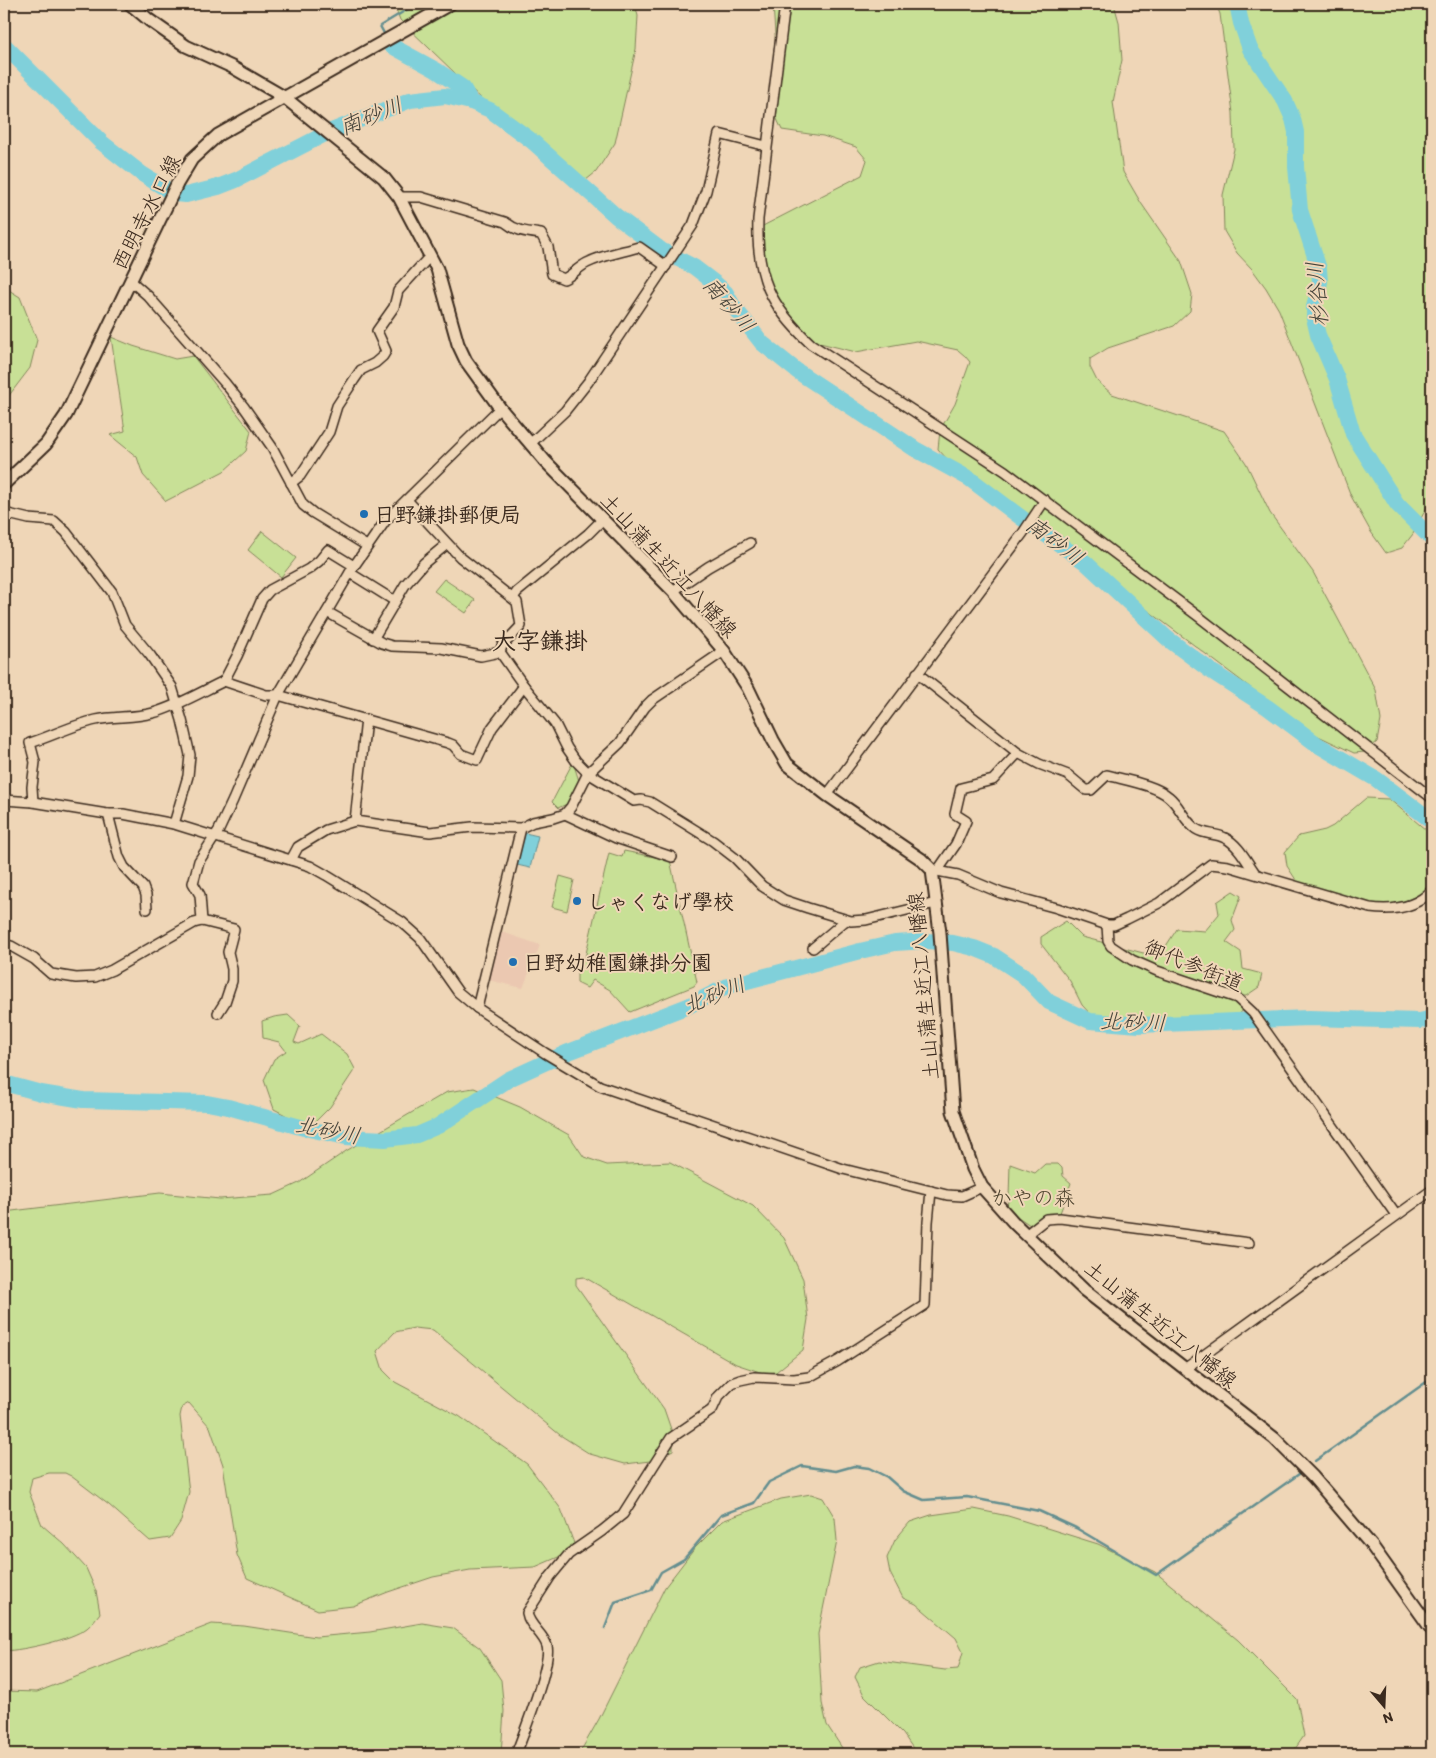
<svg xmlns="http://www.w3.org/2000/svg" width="1436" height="1758" viewBox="0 0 1436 1758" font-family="Itim,'Klee One',sans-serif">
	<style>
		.built { fill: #ebc8b1 }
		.green { fill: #c8e096; stroke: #82855a }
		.water { fill: #80d0da; stroke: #648e8f }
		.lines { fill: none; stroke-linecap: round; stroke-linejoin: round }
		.stream { stroke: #648e8f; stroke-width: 2.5 }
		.river { stroke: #80d0da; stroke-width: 16 }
		.minor-casing { stroke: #3b2a1e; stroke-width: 12 }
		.major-casing { stroke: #3b2a1e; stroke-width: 15 }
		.minor { stroke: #efd6b7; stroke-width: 9 }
		.major { stroke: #efd6b7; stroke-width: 11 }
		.poi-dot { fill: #1f6fb2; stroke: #efd6b7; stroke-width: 2 }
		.labels { text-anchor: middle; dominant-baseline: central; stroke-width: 4; stroke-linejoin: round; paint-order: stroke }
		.street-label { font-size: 21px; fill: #3b2a1e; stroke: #efd6b7 }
		.poi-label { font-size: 21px; font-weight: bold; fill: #3b2a1e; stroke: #efd6b7; text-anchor: start }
		.park-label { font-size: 21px; fill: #504530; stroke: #efd6b7 }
		.water-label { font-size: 22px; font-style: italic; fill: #45433a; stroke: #efd6b7 }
		.quarter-label { font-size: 24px; font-weight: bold; fill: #3b2a1e; stroke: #efd6b7 }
	</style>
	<rect width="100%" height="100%" fill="#efd6b7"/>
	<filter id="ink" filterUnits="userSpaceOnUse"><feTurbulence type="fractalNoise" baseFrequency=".02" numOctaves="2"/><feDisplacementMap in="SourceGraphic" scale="10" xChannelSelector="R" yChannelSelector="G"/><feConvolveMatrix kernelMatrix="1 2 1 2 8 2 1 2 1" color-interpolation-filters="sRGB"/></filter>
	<g filter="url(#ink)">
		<!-- built -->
		<path class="built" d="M499 931 540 945 523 988 488 980Z"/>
		<!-- green -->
		<g class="green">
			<path d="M394 4H635L638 16 636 49 615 143 596 172 575 189 400 20Z"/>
			<path d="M773 4H1114L1119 22 1122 60 1113 102 1123 172 1141 203 1181 261 1192 294 1190 311 1174 326 1108 348 1090 359V367L1097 381 1112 394 1224 431 1246 463 1270 513 1313 572 1376 690 1381 720 1377 742 1365 752 1354 753 1308 731 947 459 938 449 940 430 955 404 970 362 965 356 958 350 916 341 856 352 816 342 789 322 760 270 757 229 862 175 867 160 856 147 823 136 782 130 772 108 777 64Z"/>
			<path d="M1216 4H1432V497L1413 534 1402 548 1386 553 1371 532 1351 496 1279 310 1266 288 1252 269 1237 253 1224 231 1223 195 1234 149 1233 113 1220 14Z"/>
			<path d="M4 287 20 297 37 340 30 368 4 402Z"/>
			<path d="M111 337 133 346 175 359 193 356 251 431 246 451 224 471 166 501 143 475 137 457 110 435 125 431Z"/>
			<path d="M262 531 296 558 281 577 248 550Z"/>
			<path d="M444 579 475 600 466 613 434 591Z"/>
			<path d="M573 762 579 781 569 803 558 808 552 802Z"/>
			<path d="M1366 798 1389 799 1432 835V882L1420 895 1384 908 1298 883 1287 866 1285 852 1299 836 1325 830 1333 826Z"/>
			<path d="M624 851 670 860 697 982 694 986 630 1012 610 990 593 980 587 988 577 983V970L585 958 609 853 622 857Z"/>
			<path d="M560 876 574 880 567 911 552 907Z"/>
			<path d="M1233 891 1241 896 1232 920 1235 930 1226 942 1241 952 1243 969 1262 974 1259 987 1246 996H1240L1241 1014 1150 1022 1095 1019 1082 1005 1070 981 1041 944V937L1066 921 1082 937 1151 955 1164 949 1177 929 1205 931 1219 914 1217 902Z"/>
			<path d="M288 1015 300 1026 294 1042 299 1044 321 1034 347 1054 355 1069 330 1107 312 1125 299 1122 274 1109 264 1080 274 1059 286 1051 279 1042 263 1038 262 1021 274 1017Z"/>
			<path d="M474 1088 520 1107 569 1135 584 1157 607 1165 670 1162 753 1206 784 1238 803 1279 808 1319 803 1350 776 1372 763 1373 736 1364 584 1277 576 1278V1285L664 1409 673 1435V1450L650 1461 625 1464 590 1454 560 1435 433 1330 414 1328 395 1332 377 1351 383 1370 395 1382 459 1416 527 1464 561 1509 575 1546 563 1555 535 1567 470 1570 433 1577 388 1592 353 1606 318 1610 247 1578 237 1555 223 1465 210 1427 189 1403 182 1407 180 1416 189 1492 181 1521 170 1538 150 1541 109 1505 71 1476 65 1473H49L32 1478 29 1492 42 1525 64 1544 86 1568 96 1591 100 1613C96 1618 92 1624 87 1628 71 1640 24 1650 4 1651V1212L160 1193 220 1199 273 1195 299 1183 346 1151 447 1092Z"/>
			<path d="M1010 1164 1035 1173 1045 1164H1058L1062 1168 1063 1176 1071 1183 1060 1213 1045 1218 1033 1227 1006 1209 1009 1198Z"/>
			<path d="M811 1494 823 1498 835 1518 837 1541 818 1634 822 1703 827 1725 846 1754H579L599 1719 665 1587 695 1548 722 1521 781 1499Z"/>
			<path d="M974 1509 1008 1516 1098 1544 1155 1572 1238 1640 1297 1699 1304 1736 1295 1749 1285 1754H917L903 1734 864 1695 855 1677 860 1667 879 1661 945 1670 958 1669 963 1652 956 1638 916 1604 903 1598 890 1573 887 1558 895 1540 910 1522 931 1515Z"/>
			<path d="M422 1623 453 1628 480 1648 501 1680 504 1711 501 1754H4V1691L37 1692 212 1624 244 1626 316 1637 370 1632Z"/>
		</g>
		<!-- water -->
		<path class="water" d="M525 833 538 836 530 868 517 865Z"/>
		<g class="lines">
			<!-- stream -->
			<g class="stream">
				<path d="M386 37 380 26 416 4"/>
				<path d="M1315 1461 1432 1378"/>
				<path d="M605 1628 615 1602 651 1590 661 1572 684 1559 721 1515 754 1503 769 1482 802 1466 836 1471 854 1466 869 1468 887 1477 903 1491 924 1500 967 1497 1039 1511 1076 1528 1156 1575 1299 1474"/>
			</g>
			<!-- river -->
			<g class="river">
				<path d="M1237 4 1241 23 1250 49 1285 101 1293 119 1296 132V167L1300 210 1319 269 1320 282 1314 307V318L1318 335 1337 379 1353 434 1397 504 1432 539"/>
				<path d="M4 45 101 142 142 174 174 194 186 195 218 187 236 180 329 132 410 100 445 96 471 102 490 110 532 141 616 216 661 250 694 267 715 283 726 293 733 306 762 343 797 371 915 449 970 479 1023 519 1085 562 1168 639 1211 671 1267 707 1318 745 1376 779 1432 821"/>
				<path d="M390 45 436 70 463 88 471 102"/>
				<path d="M4 1083 41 1093 83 1100 207 1103 228 1107 304 1128 346 1137 385 1139 417 1135 438 1126 509 1079 566 1053 688 1006 728 986 860 951 895 943 926 941 953 943 974 948 994 956 1023 975 1049 1002 1090 1021 1139 1025 1309 1018 1420 1021 1432 1018"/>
			</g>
			<defs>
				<g id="minor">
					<path d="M785 4 758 219C756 277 770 306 811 344L1005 471 1198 616 1432 798"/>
					<path d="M399 197H421L505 222C516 231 526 232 541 234L548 247 552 274 564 279C572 275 579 267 587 263 603 255 622 252 639 247L666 266"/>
					<path d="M131 281 148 296 225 383 244 407 272 447 303 505 313 513 367 546"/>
					<path d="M531 443 565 411 588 382 693 225 706 191 719 134 766 146"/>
					<path d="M291 483 300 476 329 432 337 406 354 380 361 370 375 363 383 356 386 351 377 331 394 307 398 291 430 256"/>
					<path d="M407 500 460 557 517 602 521 626 502 646 500 652"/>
					<path d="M4 513 29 519 54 521 66 532 112 592 125 625 150 655 172 687 182 720 190 755 188 776 174 824"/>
					<path d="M350 573 395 601"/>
					<path d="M673 591 708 567 750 543"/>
					<path d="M513 598 517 592 588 534 602 520"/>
					<path d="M327 612 382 643 392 646 441 648 481 656 500 652"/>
					<path d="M373 639 405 585 424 563 447 544"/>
					<path d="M500 652 524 686 555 724 567 748 576 761 588 773 634 801 641 800 650 802 713 841 735 858 762 886 784 900 808 908 851 921 866 920 936 903"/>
					<path d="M917 673 1018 753 1039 764 1068 775 1086 790H1091L1107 775C1125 780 1156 785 1169 797 1180 806 1184 821 1196 829 1205 835 1216 833 1225 838 1238 844 1247 862 1255 873"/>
					<path d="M224 681 237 656 262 599 270 590 309 569 319 561 328 550 354 566"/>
					<path d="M827 795 1023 533 1045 500"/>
					<path d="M4 800 33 802 107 814H123L174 824 310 866 326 875 402 922 420 938 458 992 477 1008 545 1053 600 1086 843 1169 947 1195 962 1196 982 1187"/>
					<path d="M33 802 32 787 35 762 30 743C52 736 73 725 96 720 114 716 134 718 153 713 178 706 201 692 224 681L266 695H278L448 743 453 745 461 754 477 760 492 728 524 686"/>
					<path d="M108 814 119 857 124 867 143 887 146 895 147 909"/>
					<path d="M565 814 616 838 672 857"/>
					<path d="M355 821 366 719"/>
					<path d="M291 860 298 847 326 830 355 821 430 832 472 827 521 828 533 822 553 818 565 814 571 807 588 773 620 743 645 707 652 700 724 651"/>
					<path d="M932 870 958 875 1001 893 1057 908 1107 925 1108 941 1111 946 1132 960 1157 971 1237 998 1253 1013 1396 1215"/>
					<path d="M938 870 956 844 966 821 955 814 961 788 993 780 1018 753"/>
					<path d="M202 921 200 895 193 883 199 861 219 830 233 800 278 695 352 569 386 520 500 408"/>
					<path d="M1107 925H1114L1127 919 1159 903 1211 864 1228 866 1370 908C1394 911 1416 908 1432 890"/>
					<path d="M4 944 11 946 34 959 51 974 76 978 95 977 112 970 194 923 202 921 234 929 228 952 232 969V981L225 1002 218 1013"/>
					<path d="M813 948 846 920"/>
					<path d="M477 1008 521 828"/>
					<path d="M1027 1234 1046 1219 1060 1218 1249 1243"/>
					<path d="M1186 1368 1432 1190"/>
					<path d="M516 1754C523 1735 552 1663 547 1646 543 1633 529 1626 527 1613L550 1577 569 1554 602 1531 623 1514 671 1438 712 1410 718 1397 732 1383 740 1380 754 1377 794 1379 809 1377 838 1361 925 1305 928 1222 931 1191"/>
				</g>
				<g id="major">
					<path d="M130 4 149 20 186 46 232 67 284 97 384 178 399 197 437 269 458 344 466 361 500 408 545 461 673 591 724 651 748 688 773 740 787 764 827 795 921 859 932 870 940 933 953 1111 973 1169 982 1187 1015 1224 1084 1290 1274 1438 1313 1477 1372 1546 1432 1630"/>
					<path d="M4 484 46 444 66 415 177 184 192 159 218 135 450 4"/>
				</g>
			</defs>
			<!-- minor casing -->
			<use href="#minor" class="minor-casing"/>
			<!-- major casing -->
			<use href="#major" class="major-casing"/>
			<!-- minor -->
			<use href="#minor" class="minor"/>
			<!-- major -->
			<use href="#major" class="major"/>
		</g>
	</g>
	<!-- markers -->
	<g class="poi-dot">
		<circle cx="364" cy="514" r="5"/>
		<circle cx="577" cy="901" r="5"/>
		<circle cx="513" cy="962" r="5"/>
	</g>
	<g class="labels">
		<!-- street labels -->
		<g class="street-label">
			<text transform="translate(146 212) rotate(-63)">西明寺水口線</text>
			<text transform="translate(669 565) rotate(47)">土山蒲生近江八幡線</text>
			<text transform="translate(1194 965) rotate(22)">御代参街道</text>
			<text transform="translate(923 986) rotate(-95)">土山蒲生近江八幡線</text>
			<text transform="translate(1161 1324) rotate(39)">土山蒲生近江八幡線</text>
		</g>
		<!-- poi labels -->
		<g class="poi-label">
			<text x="374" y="514">日野鎌掛郵便局</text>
			<text x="587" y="901">しゃくなげ學校</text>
			<text x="523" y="962">日野幼稚園鎌掛分園</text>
		</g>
		<!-- park labels -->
		<g class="park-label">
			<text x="1033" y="1197">かやの森</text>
		</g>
		<!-- water labels -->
		<g class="water-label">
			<text transform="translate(371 116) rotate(-22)">南砂川</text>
			<text transform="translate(1317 294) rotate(-95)">杉谷川</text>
			<text transform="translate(729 305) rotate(49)">南砂川</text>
			<text transform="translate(1055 541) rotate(37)">南砂川</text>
			<text transform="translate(714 995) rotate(-22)">北砂川</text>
			<text transform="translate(1133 1022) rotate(2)">北砂川</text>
			<text transform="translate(328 1130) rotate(11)">北砂川</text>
		</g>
		<!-- quarter labels -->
		<g class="quarter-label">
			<text x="540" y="640">大字鎌掛</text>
		</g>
	</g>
	<!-- margin -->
	<rect width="1436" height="1758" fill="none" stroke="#efd6b7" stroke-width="20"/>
	<rect x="10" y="10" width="1416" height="1738" fill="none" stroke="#3b2a1e" stroke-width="2" filter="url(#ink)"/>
	<!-- north arrow -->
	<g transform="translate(1384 1706) rotate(161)" stroke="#efd6b7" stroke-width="4" paint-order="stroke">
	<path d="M0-4L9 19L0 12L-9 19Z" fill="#3b2a1e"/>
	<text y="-8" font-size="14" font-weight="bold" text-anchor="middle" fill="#3b2a1e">N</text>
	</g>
</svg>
